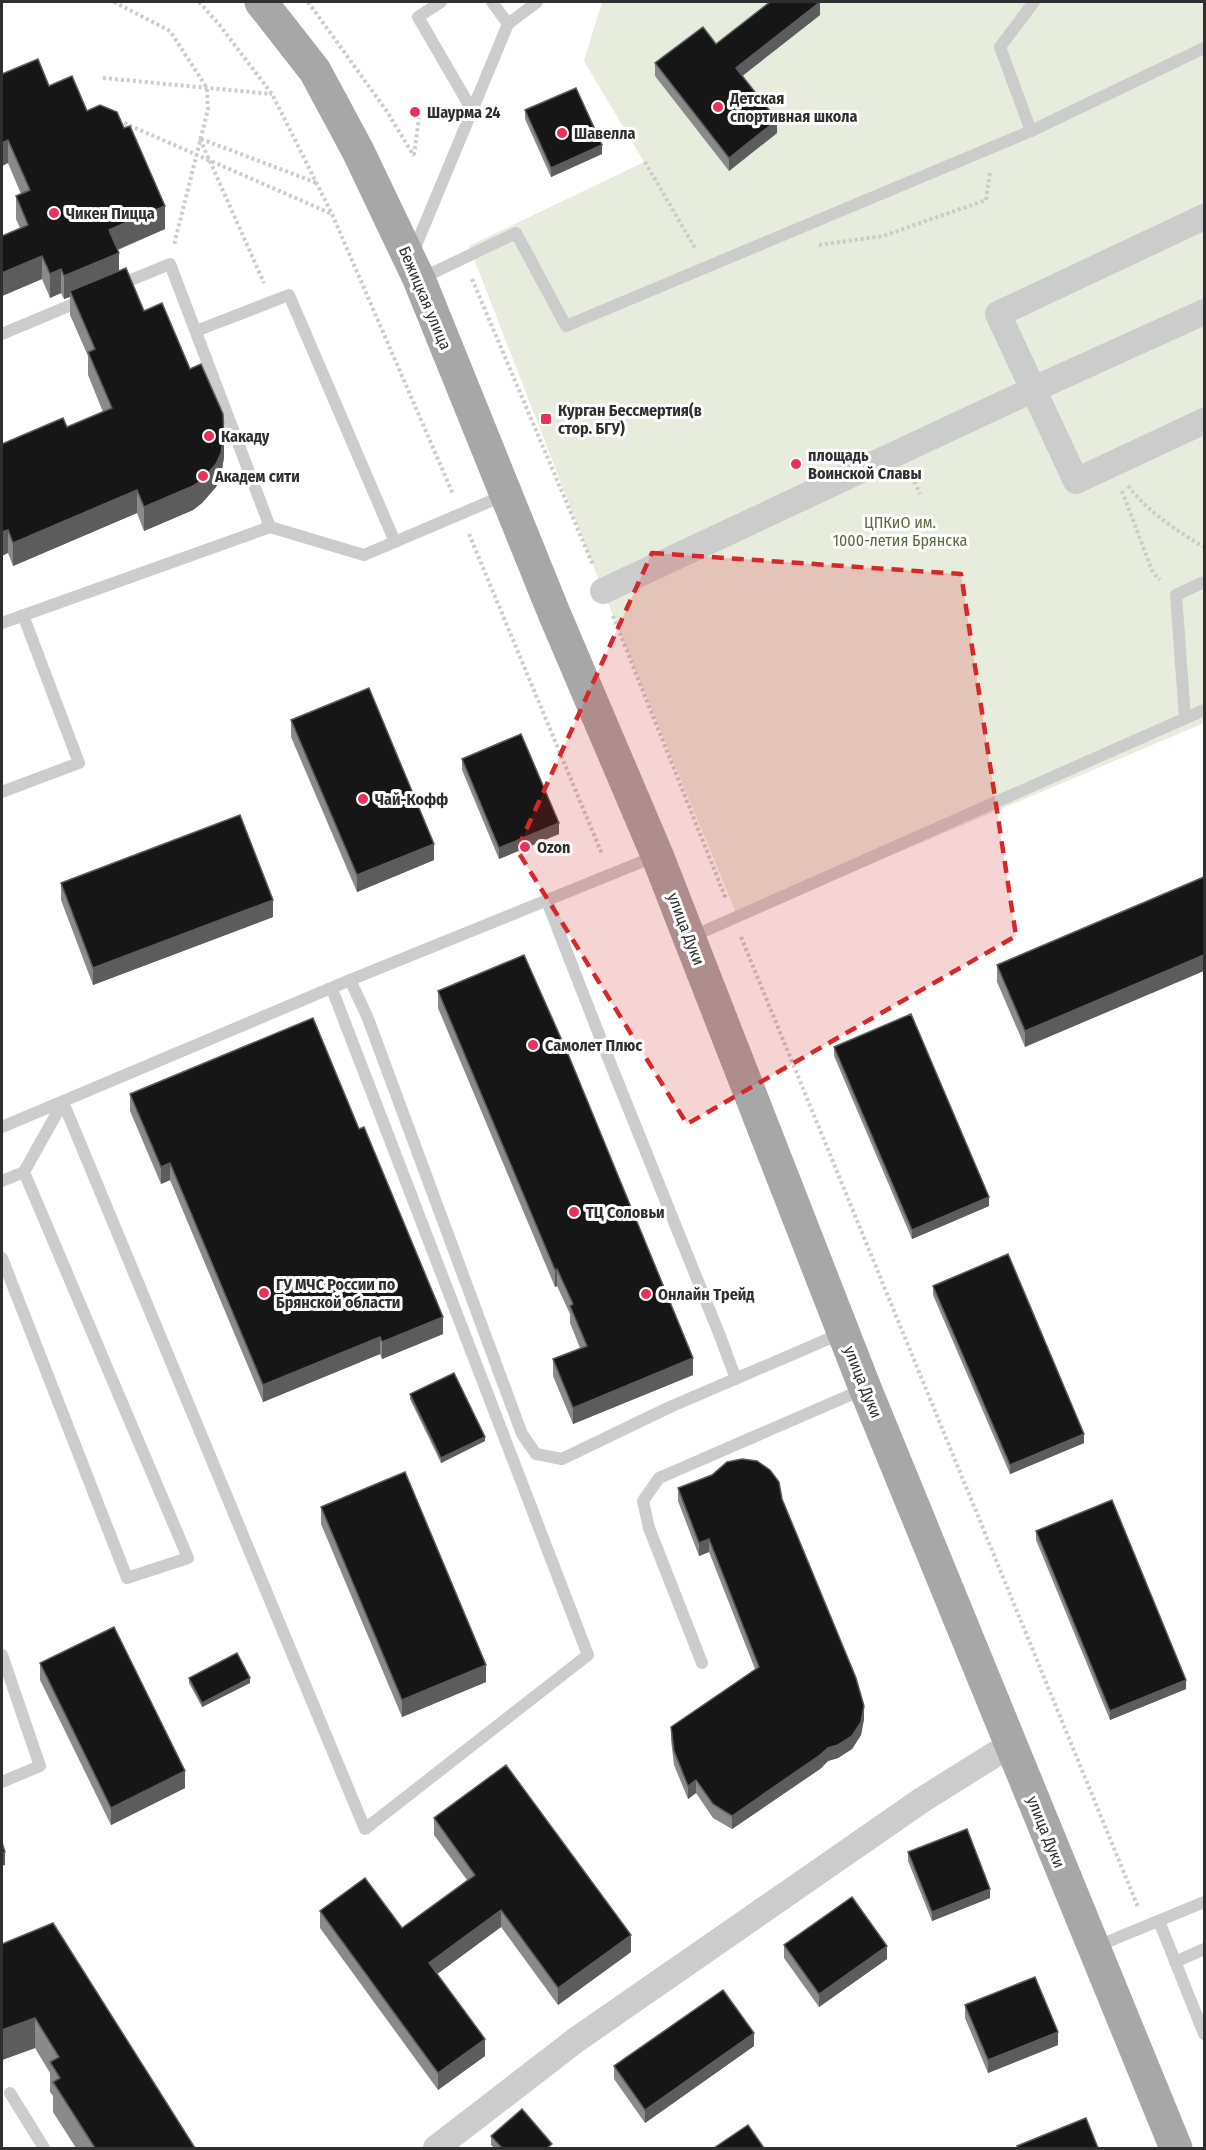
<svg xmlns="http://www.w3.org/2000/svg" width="1206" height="2150" viewBox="0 0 1206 2150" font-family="'Fira Sans Condensed',sans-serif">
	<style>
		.green { fill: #e8ecdd }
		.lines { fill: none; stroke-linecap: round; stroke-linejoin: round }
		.path { stroke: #ccc; stroke-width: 4; stroke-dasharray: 3 3; stroke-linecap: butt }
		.lane { stroke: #ccc; stroke-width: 12 }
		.street { stroke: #ccc; stroke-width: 26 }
		.primary { stroke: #a7a7a7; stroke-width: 33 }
		.wall { fill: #8a8a8a }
		.shaded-wall { fill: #5c5c5c }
		.building { fill: #161616; stroke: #5c5c5c; stroke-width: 1.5 }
		.marked { fill: #d62828; fill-opacity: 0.2; stroke: #d62828; stroke-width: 4.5; stroke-dasharray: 12 8; stroke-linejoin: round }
		.poi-dot { fill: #e5335b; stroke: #fff; stroke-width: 2 }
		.labels { text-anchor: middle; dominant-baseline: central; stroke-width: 6; stroke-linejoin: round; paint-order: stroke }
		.poi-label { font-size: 16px; font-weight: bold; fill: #2f2f2f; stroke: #fff; text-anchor: start }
		.street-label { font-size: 16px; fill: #2f2f2f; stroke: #fff }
		.park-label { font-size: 16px; fill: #596b3c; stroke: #fff }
	</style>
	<rect width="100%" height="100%" fill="#fff"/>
	<!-- green -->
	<path class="green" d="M602 2H1204V723L739 920 603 591 469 246 644 162 584 61Z"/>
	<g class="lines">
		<!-- path -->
		<g class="path">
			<path d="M114 2 170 31 207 88 208 109 174 245"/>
			<path d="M199 2 218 23 272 94 332 214 453 494"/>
			<path d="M308 2 386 110 414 156"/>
			<path d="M103 78 272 94"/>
			<path d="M124 123 332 214"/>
			<path d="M200 139 264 283"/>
			<path d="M201 139 317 183"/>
			<path d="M414 155 419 118"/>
			<path d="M645 162 695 248"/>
			<path d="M819 245 883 236 986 200 990 172"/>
			<path d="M472 279 593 565"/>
			<path d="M912 476 920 494"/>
			<path d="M1128 486C1148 512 1177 531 1204 547"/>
			<path d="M1122 491 1153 573 1160 580"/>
			<path d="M469 534 602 854"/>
			<path d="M613 616 726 899"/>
			<path d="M741 937 1138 1907"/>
		</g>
		<!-- lane -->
		<g class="lane">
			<path d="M441 2 418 17 472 110"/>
			<path d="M492 2 508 24"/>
			<path d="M1031 131 1000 47 1034 2"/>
			<path d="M412 255 508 24 537 2"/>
			<path d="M420 279 516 233 566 326 1031 131 1204 48"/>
			<path d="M116 286 170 264 270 527"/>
			<path d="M196 331 289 295 395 542"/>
			<path d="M2 334 83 300"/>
			<path d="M2 623 270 527 364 555 505 495"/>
			<path d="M1185 718 1176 595 1204 582"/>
			<path d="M2 792 79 763 23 615"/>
			<path d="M547 901 607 1055 720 1336 736 1379"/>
			<path d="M691 937 1204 710"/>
			<path d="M350 980 367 1016 522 1434 536 1454 562 1459 670 1407 842 1333"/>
			<path d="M63 1102 365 1829 588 1655 332 989"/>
			<path d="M2 1127 350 980 656 856"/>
			<path d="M24 1172 63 1102"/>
			<path d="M2 1181 24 1172 188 1558 127 1578 2 1258"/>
			<path d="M2 1655 40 1766 2 1782"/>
			<path d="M702 1663 649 1528 643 1501 659 1478 864 1389"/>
			<path d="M1159 1921 1204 2034"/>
			<path d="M1095 1947 1204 1902"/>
			<path d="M1175 1962 1204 1949"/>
			<path d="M10 2093 44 2148"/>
		</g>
		<!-- street -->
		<g class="street">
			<path d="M1204 217 998 314 1076 481 1204 421"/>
			<path d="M603 591 1034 389 1204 312"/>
			<path d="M436 2148 576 2040 922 1800 1010 1745"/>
		</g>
		<!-- primary -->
		<path class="primary" d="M261 2 315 71 358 151 419 279 554 613 657 855 865 1388 1176 2148"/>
	</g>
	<!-- wall -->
	<g class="wall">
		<path d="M820 15 742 76 777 133 729 171 655 76V63L716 44Z"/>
		<path d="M2 74 49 86 87 111 165 229 118 250 119 271 144 311 224 457 221 476 216 487 202 503 193 510 144 531 137 513 13 566 8 553 2 444 67 427 103 412 88 375V356L70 315V297L64 299 61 293 50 298 42 279 2 296V236L20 228 16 219V196L21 194 8 163 2 166Z"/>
		<path d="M525 110 602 154 551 177 525 119Z"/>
		<path d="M291 720 434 860 357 892 291 737Z"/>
		<path d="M462 759 559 834 499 859 462 770Z"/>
		<path d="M1204 877 1025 1047 997 982V965Z"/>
		<path d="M61 883 273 917 93 985 61 900Z"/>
		<path d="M438 991 693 1375 573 1424 553 1376V1359L580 1348 570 1323V1314L557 1286 555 1287 438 1008Z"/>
		<path d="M834 1047 989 1206 912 1239 834 1056Z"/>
		<path d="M130 1094 443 1334 382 1359 380 1354 263 1402 170 1180 161 1184 130 1111Z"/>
		<path d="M933 1286 1084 1443 1010 1474 933 1295Z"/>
		<path d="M410 1394 485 1441 441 1463 410 1399Z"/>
		<path d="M678 1488 782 1499 864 1719 861 1735 852 1749 838 1758 828 1761 820 1769 732 1829 713 1818 696 1793 688 1799 674 1765 671 1740V1727L755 1669 709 1552 699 1556 678 1501Z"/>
		<path d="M321 1507 486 1682 402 1717 321 1524Z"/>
		<path d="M1036 1531 1186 1689 1110 1720 1036 1540Z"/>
		<path d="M40 1663 185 1788 111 1825 40 1680Z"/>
		<path d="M189 1678 250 1683 202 1707 189 1683Z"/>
		<path d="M434 1818 631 1952 558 2005 501 1927 437 1974 485 2056 438 2090 320 1928V1911L402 1928 467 1880 434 1835Z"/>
		<path d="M908 1852 990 1898 932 1921 908 1861Z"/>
		<path d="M2 1944 195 2148H76L53 2112V2096L50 2092V2073L35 2048 2 2060Z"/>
		<path d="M784 1945 887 1959 819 2007 784 1958Z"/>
		<path d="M965 2005 1058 2045 988 2073 965 2018Z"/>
		<path d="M754 2046 645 2123 614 2079V2066Z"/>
		<path d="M491 2136 552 2148H494L491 2145Z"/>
	</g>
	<!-- shaded-wall -->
	<g class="shaded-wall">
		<path d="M820 2V15L736 81V68Z"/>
		<path d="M777 120V133L729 171V158Z"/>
		<path d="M8 140V163L2 166V143Z"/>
		<path d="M602 145V154L551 177V168Z"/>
		<path d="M165 206V229L109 253V230Z"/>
		<path d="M119 253V276L70 291V297L64 299V276Z"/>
		<path d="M42 256V279L2 296V273Z"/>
		<path d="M61 269V293L50 298V274Z"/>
		<path d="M224 434V457L221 476 216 487 202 503 193 510 144 531V507Z"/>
		<path d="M137 490V513L13 566V543Z"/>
		<path d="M8 530V553L2 556V532Z"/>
		<path d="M559 823V834L499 859V848Z"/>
		<path d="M434 844V860L357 892V875Z"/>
		<path d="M273 900V917L93 985V968Z"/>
		<path d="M1204 955V971L1025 1047V1031Z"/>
		<path d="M170 1163V1180L161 1184V1167Z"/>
		<path d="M989 1197V1206L912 1239V1230Z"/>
		<path d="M557 1269V1286L555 1287V1270Z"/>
		<path d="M443 1317V1334L382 1359V1342Z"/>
		<path d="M380 1337V1354L263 1402V1385Z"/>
		<path d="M693 1358V1375L573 1424V1408Z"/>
		<path d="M1084 1434V1443L1010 1474V1465Z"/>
		<path d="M485 1437V1441L441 1463V1458Z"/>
		<path d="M709 1539V1552L699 1556V1543Z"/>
		<path d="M486 1665V1682L402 1717V1700Z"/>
		<path d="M250 1678V1683L202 1707V1703Z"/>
		<path d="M1186 1680V1689L1110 1720V1711Z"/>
		<path d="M864 1706V1719L861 1735 852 1749 838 1758 828 1761 820 1769 732 1829V1816L828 1748Z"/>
		<path d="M185 1771V1788L111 1825V1808Z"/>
		<path d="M696 1780V1793L688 1799V1786Z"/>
		<path d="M5 1852V1865L2 1866V1853Z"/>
		<path d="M990 1889V1898L932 1921V1912Z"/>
		<path d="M501 1910V1927L429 1980V1963Z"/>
		<path d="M631 1935V1952L558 2005V1988Z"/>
		<path d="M887 1946V1959L819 2007V1994Z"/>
		<path d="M35 2018V2048L2 2060V2030Z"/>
		<path d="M1058 2032V2045L988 2073V2060Z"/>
		<path d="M754 2033V2046L645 2123V2110Z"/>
		<path d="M485 2039V2056L438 2090V2073Z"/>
	</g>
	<!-- building -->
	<g class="building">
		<path d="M770 2H820L736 68 777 120 729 158 655 63 703 27 716 44Z"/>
		<path d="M38 59 49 86 72 76 87 111 100 105 117 112 124 128 130 126 165 206 109 230 119 253 64 276 61 269 50 274 42 256 2 273V236L28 225 16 196 30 190 8 140 2 143V74Z"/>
		<path d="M576 88 602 145 551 168 525 110Z"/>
		<path d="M126 268 144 311 162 303 190 369 201 364 223 414 224 434 221 453 216 464 202 480 193 486 144 507 137 490 13 543 8 530 2 532V444L63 418 67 427 112 408 88 352 95 349 70 291Z"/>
		<path d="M369 688 434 844 357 875 291 720Z"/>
		<path d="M521 734 559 823 499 848 462 759Z"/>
		<path d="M240 815 273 900 93 968 61 883Z"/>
		<path d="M1204 877V955L1025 1031 997 965Z"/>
		<path d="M524 955 568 1054 693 1358 573 1408 553 1359 587 1346 570 1306 573 1304 557 1269 555 1270 438 991Z"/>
		<path d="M911 1014 989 1197 912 1230 834 1047Z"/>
		<path d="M313 1018 359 1129 364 1127 443 1317 382 1342 380 1337 263 1385 170 1163 161 1167 130 1094Z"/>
		<path d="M1008 1254 1084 1434 1010 1465 933 1286Z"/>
		<path d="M454 1373 485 1437 441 1458 410 1394Z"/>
		<path d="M742 1459 757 1461 770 1470 779 1482 782 1499 856 1678 864 1706 861 1722 852 1736 838 1745 828 1748 820 1755 732 1816 713 1804 696 1780 688 1786 674 1751 671 1727 759 1667 709 1539 699 1543 678 1488 712 1475 727 1462Z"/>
		<path d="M405 1472 486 1665 402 1700 321 1507Z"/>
		<path d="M1112 1500 1186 1680 1110 1711 1036 1531Z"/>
		<path d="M114 1627 185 1771 111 1808 40 1663Z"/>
		<path d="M237 1653 250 1678 202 1703 189 1678Z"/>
		<path d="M506 1765 631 1935 558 1988 501 1910 429 1963 485 2039 438 2073 320 1911 365 1878 402 1928 475 1875 434 1818Z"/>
		<path d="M967 1829 990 1889 932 1912 908 1852Z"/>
		<path d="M2 1843 5 1852 2 1853Z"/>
		<path d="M852 1897 887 1946 819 1994 784 1945Z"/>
		<path d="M53 1923 195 2148H95L53 2082 60 2078 50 2062 59 2057 35 2018 2 2030V1944Z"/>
		<path d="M1035 1977 1058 2032 988 2060 965 2005Z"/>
		<path d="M723 1990 754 2033 645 2110 614 2066Z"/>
		<path d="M522 2109 552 2144 547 2148H502L491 2136Z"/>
		<path d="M1086 2118 1098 2148H1018L1017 2146Z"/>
		<path d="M748 2125 764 2148H714Z"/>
	</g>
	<!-- marked area -->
	<path class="marked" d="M652 553 961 574 1016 936 687 1124 517 850Z"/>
	<!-- markers -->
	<g class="poi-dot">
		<circle cx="718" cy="107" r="6"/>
		<circle cx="415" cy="112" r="6"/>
		<circle cx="562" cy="133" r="6"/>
		<circle cx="54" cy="213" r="6"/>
		<rect x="540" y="413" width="12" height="12" rx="3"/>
		<circle cx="209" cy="436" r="6"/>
		<circle cx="796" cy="464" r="6"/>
		<circle cx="203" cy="476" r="6"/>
		<circle cx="363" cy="799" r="6"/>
		<circle cx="525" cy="847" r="6"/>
		<circle cx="533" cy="1045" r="6"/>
		<circle cx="574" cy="1212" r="6"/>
		<circle cx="264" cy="1293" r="6"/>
		<circle cx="646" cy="1294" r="6"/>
	</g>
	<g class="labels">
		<!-- poi labels -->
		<g class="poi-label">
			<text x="730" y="98">Детская<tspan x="730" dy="18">спортивная школа</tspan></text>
			<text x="427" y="112">Шаурма 24</text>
			<text x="574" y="133">Шавелла</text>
			<text x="66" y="213">Чикен Пицца</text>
			<text x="558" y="410">Курган Бессмертия(в<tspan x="558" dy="18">стор. БГУ)</tspan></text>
			<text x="221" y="436">Какаду</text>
			<text x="808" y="455">площадь<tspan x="808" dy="18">Воинской Славы</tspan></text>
			<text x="215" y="476">Академ сити</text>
			<text x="375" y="799">Чай-Кофф</text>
			<text x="537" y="847">Ozon</text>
			<text x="545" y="1045">Самолет Плюс</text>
			<text x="586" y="1212">ТЦ Соловьи</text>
			<text x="276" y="1284">ГУ МЧС России по<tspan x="276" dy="18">Брянской области</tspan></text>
			<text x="658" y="1294">Онлайн Трейд</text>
		</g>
		<!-- street labels -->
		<g class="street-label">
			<text transform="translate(425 298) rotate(67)">Бежицкая улица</text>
			<text transform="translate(686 929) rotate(69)">улица Дуки</text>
			<text transform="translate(863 1382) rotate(68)">улица Дуки</text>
			<text transform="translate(1046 1832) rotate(68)">улица Дуки</text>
		</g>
		<!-- park labels -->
		<g class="park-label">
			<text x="900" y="522">ЦПКиО им.<tspan x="900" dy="18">1000-летия Брянска</tspan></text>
		</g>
	</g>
	<!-- border -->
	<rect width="1206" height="2150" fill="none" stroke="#2f2f2f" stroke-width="6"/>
</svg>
